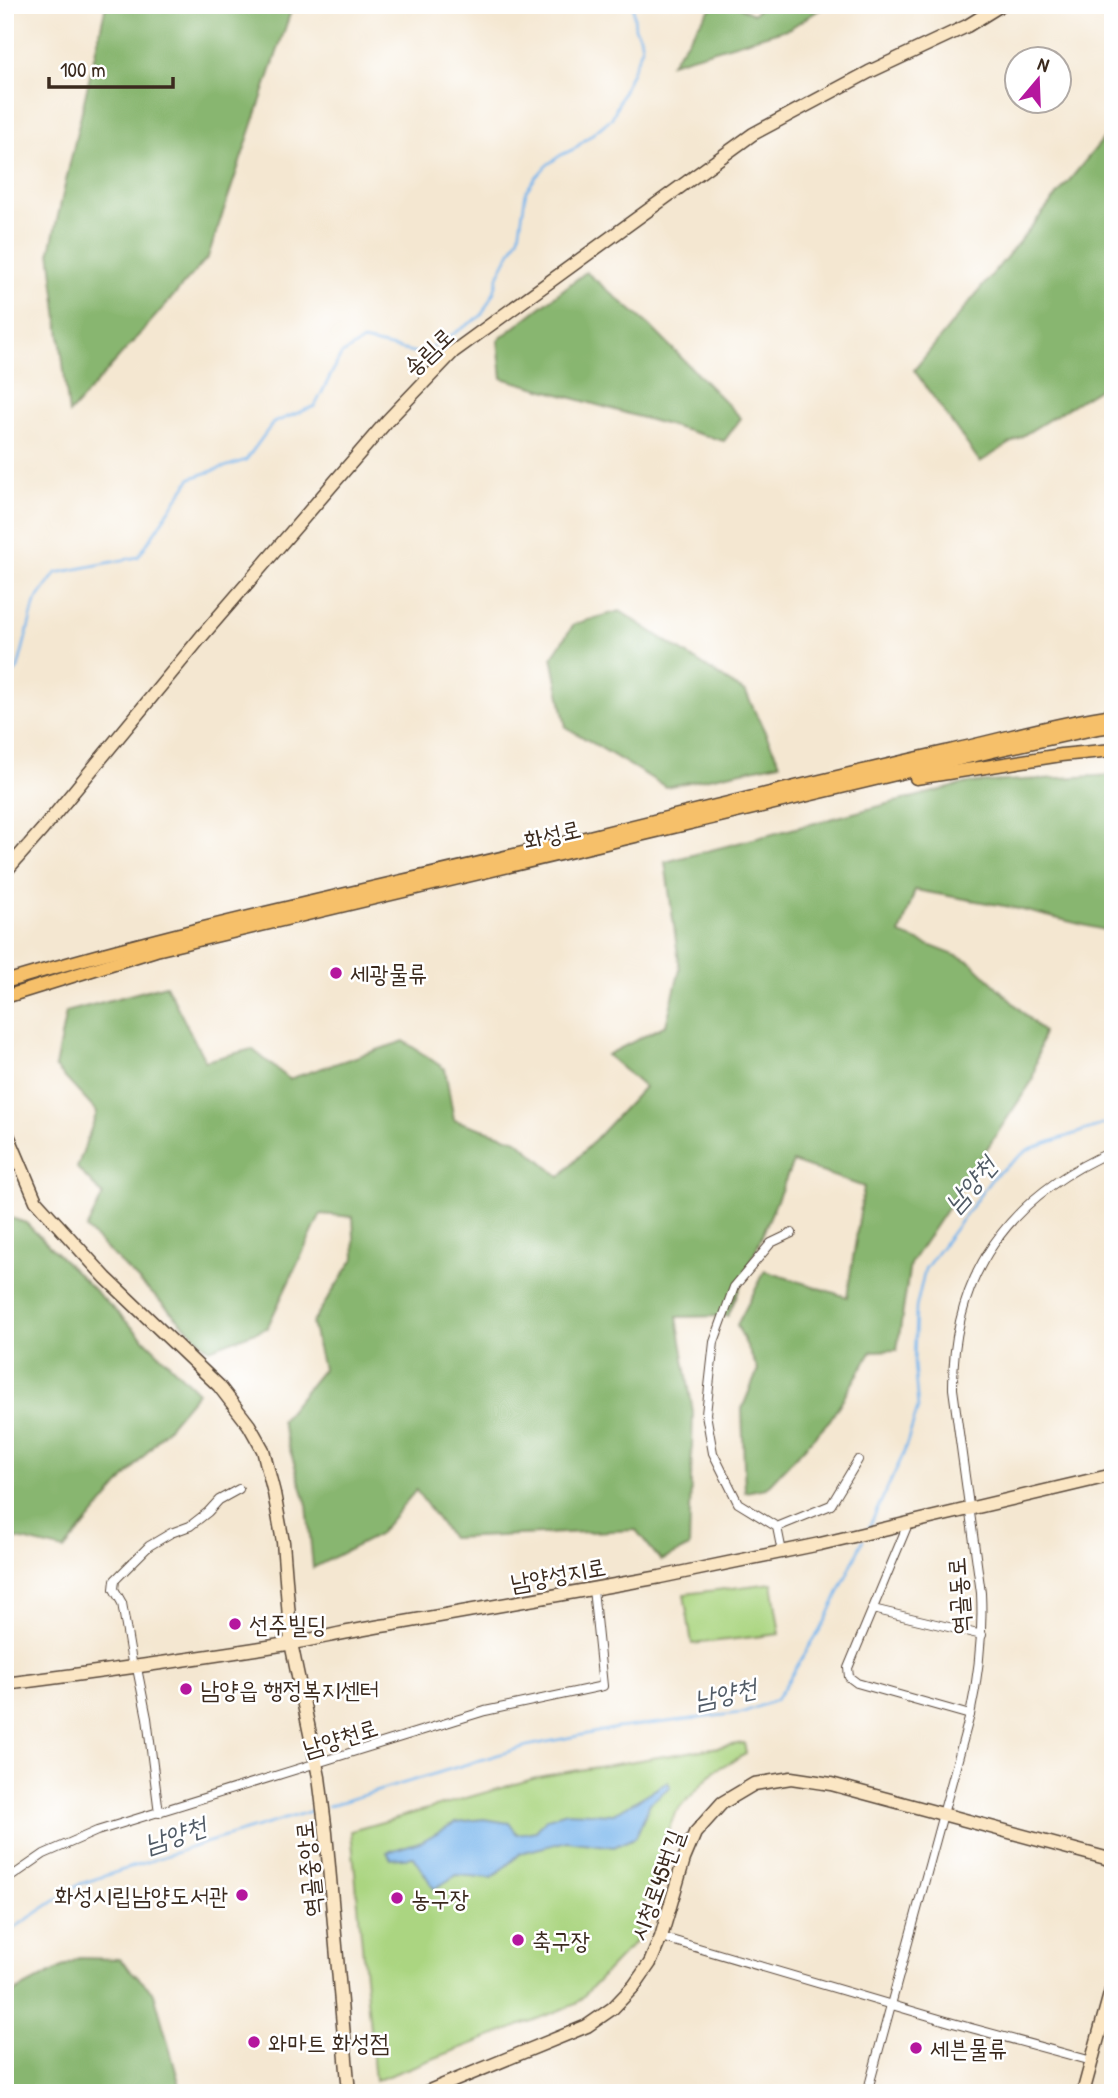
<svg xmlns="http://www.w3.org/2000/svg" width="1118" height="2098" viewBox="0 0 1118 2098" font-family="'Patrick Hand','Poor Story',sans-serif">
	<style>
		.green { fill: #abd581; stroke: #738050; stroke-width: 2 }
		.forest { fill: #88b66f; stroke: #627046; stroke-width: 2 }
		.water { fill: #79b6ec; stroke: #5a7085; stroke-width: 2 }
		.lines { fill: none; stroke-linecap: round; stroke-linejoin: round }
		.stream { stroke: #79b6ec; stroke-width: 2.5 }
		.street-casing { stroke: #574639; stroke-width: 10 }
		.secondary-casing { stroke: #574639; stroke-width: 15 }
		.primary-casing { stroke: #574639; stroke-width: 15 }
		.street { stroke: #fff; stroke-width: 8 }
		.secondary { stroke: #fbe6c4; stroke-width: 12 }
		.primary { stroke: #f6c06b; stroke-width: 12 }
		.poi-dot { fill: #b5179e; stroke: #fff; stroke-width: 2.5 }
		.labels { text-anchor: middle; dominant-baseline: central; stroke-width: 5; stroke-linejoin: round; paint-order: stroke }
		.street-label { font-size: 24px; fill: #3b2a1e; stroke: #fff }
		.poi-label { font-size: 24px; fill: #3b2a1e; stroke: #fff; text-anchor: start }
		.water-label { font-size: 26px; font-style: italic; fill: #515b66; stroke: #fff }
	</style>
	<rect width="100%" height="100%" fill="#fff"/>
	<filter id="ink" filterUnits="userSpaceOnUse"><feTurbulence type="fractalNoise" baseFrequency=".0143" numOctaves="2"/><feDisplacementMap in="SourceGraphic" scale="14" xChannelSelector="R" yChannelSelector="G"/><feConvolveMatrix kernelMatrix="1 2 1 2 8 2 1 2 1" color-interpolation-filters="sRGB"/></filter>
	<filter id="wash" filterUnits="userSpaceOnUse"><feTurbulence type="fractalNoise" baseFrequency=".00686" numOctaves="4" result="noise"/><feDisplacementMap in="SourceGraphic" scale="28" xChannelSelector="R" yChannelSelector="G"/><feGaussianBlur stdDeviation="1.57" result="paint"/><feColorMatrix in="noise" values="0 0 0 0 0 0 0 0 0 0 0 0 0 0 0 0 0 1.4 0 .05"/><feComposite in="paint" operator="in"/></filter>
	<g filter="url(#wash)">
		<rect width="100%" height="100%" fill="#f4e7d1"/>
		<!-- green -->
		<g class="green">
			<path d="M772 1583 780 1634 692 1644 684 1594Z"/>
			<path d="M744 1743 746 1754 715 1770 675 1813 654 1868 634 1943 576 2004 375 2081 351 1831 543 1776Z"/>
		</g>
		<!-- forest -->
		<g class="forest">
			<path d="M106 5H293L208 257 69 414 50 251Z"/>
			<path d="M713 5H735L753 14 764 5H827L790 28 671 63Z"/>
			<path d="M1113 127V380L980 462 914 370Z"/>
			<path d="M586 272 649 325 741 418 724 441 502 378 498 340Z"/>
			<path d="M620 611 746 693 780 763 666 787 566 727 552 657 574 624Z"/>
			<path d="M1113 775 1112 932 1010 907 915 890 900 934 970 961 1043 1032 1032 1081 910 1264 897 1350 872 1351 830 1420 766 1488 745 1492 742 1409 758 1370 737 1325 765 1271 847 1297 864 1187 793 1162 728 1316 677 1317 693 1412 689 1547 661 1561 636 1530 451 1538 416 1490 378 1535 313 1568 307 1505 281 1421 323 1369 312 1323 355 1257 353 1217 321 1214 267 1328 209 1349 86 1229 103 1195 77 1168 97 1112 55 1067 66 1012 166 985 205 1061 252 1049 289 1079 404 1041 445 1069 454 1120 517 1140 560 1177 644 1087 607 1055 666 1025 680 969 665 862 968 783Z"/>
			<path d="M5 1216 26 1223 198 1392 64 1550 5 1536Z"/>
			<path d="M79 1958 119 1959 154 1993 182 2093H5V1997Z"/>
		</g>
		<!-- water -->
		<path class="water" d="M668 1782 670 1787 650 1803 636 1837 614 1847 567 1841 521 1853 492 1878 457 1875 434 1889 414 1857 391 1859 387 1852 422 1841 456 1822 484 1819 509 1823 517 1834 536 1831 547 1818 567 1812 613 1814Z"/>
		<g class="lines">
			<!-- stream -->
			<g class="stream">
				<path d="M5 683 18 668 35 602 56 573 138 557 191 478 246 460 273 423 315 406 341 355 363 341 422 354 481 316 494 292 499 274 519 236 526 191 536 177 547 165 561 155 574 149 612 118 642 48 640 36 635 28 633 5"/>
				<path d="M869 1527 903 1455 918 1408 914 1363 916 1308 925 1269 994 1176 1029 1149 1113 1121"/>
				<path d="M328 1806 527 1746 617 1728 741 1713 776 1700 826 1620 863 1540"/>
				<path d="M5 1934 80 1884 205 1843 318 1809"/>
			</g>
		</g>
	</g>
	<g filter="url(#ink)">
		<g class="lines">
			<defs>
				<g id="street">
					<path d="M908 1524 848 1668 849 1677 857 1683 970 1715"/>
					<path d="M777 1527 831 1505 858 1460"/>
					<path d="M782 1552 777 1527 738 1503 713 1453 706 1414 714 1342 734 1287 771 1243 792 1233"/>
					<path d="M873 1609 982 1635"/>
					<path d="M133 1668 122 1603 114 1589 115 1580 149 1546 171 1533 190 1526 208 1512 219 1500 239 1489"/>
					<path d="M137 1668 147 1718 159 1813"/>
					<path d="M5 1881 44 1854 97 1831 485 1711 603 1686 593 1589"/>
					<path d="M661 1937 953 2023 1092 2061"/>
					<path d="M867 2093 970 1715C979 1674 983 1635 981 1593L953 1389C952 1275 1009 1196 1113 1151"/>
				</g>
				<g id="secondary">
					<path d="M5 872 42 830 201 637 388 420 453 352 753 134 869 72 967 26 1001 5"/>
					<path d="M5 1128 36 1201 106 1278 219 1386 249 1425 263 1450 274 1493 283 1542 291 1643 319 1777 326 1833 349 2093"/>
					<path d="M5 1684C100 1672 193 1659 287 1644 321 1638 354 1630 388 1625L660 1577 820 1544 1113 1475"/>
					<path d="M424 2093 587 2026 613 2008 634 1986 650 1963 661 1937 684 1859 695 1833 722 1803 754 1784 791 1778 831 1784 1113 1860"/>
					<path d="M1083 2093 1113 1983"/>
				</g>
				<g id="primary">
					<path d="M916 778 1061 755 1113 750"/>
					<path d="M5 982C197 924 394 885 589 837 707 808 826 779 945 752 1001 740 1056 723 1113 715"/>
					<path d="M5 997 156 950 997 750 1098 728 1113 726"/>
				</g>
			</defs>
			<!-- street casing -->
			<use href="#street" class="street-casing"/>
			<!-- secondary casing -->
			<use href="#secondary" class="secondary-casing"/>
			<!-- primary casing -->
			<use href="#primary" class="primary-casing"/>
			<!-- street -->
			<use href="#street" class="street"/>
			<!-- secondary -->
			<use href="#secondary" class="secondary"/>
			<!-- primary -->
			<use href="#primary" class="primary"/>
		</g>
	</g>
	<!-- markers -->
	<g class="poi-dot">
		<circle cx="336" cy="973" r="7"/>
		<circle cx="235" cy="1624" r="7"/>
		<circle cx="186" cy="1689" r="7"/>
		<circle cx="242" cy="1895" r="7"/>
		<circle cx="397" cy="1898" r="7"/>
		<circle cx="518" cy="1940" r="7"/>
		<circle cx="254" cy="2042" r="7"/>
		<circle cx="916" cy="2048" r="7"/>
	</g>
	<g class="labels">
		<!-- street labels -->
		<g class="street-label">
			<text transform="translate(428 351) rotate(-43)">송림로</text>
			<text transform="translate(552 834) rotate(-13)">화성로</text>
			<text transform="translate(558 1574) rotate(-10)">남양성지로</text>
			<text transform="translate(958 1596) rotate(-94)">역골동로</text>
			<text transform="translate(340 1737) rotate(-17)">남양천로</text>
			<text transform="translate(308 1869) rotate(-96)">역골중앙로</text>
			<text transform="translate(656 1885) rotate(-70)">시청로45번길</text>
		</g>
		<!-- poi labels -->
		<g class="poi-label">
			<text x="350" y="973">세광물류</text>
			<text x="249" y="1624">선주빌딩</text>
			<text x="200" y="1689">남양읍 행정복지센터</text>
			<text x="228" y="1895" text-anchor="end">화성시립남양도서관</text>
			<text x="411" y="1898">농구장</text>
			<text x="532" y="1940">축구장</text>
			<text x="268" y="2042">와마트 화성점</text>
			<text x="930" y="2048">세븐물류</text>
		</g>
		<!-- water labels -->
		<g class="water-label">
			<text transform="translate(970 1184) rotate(-49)">남양천</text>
			<text transform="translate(725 1693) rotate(-12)">남양천</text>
			<text transform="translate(175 1834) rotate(-18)">남양천</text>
		</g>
	</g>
	<!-- margin -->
	<rect width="1118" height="2098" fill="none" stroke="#fff" stroke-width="28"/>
	<!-- north arrow -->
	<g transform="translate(1038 80) rotate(19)"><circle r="33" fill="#ffffff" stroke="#b1aaa5" stroke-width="2"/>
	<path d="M0-5L12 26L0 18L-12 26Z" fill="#b5179e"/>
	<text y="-10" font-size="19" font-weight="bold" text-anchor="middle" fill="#3b2a1e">N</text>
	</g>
	<!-- scale -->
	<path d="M49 77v10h124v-10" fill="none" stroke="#3b2a1e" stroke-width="3.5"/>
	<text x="60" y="77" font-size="21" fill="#3b2a1e" stroke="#ffffff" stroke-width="5" paint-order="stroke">100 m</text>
</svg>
